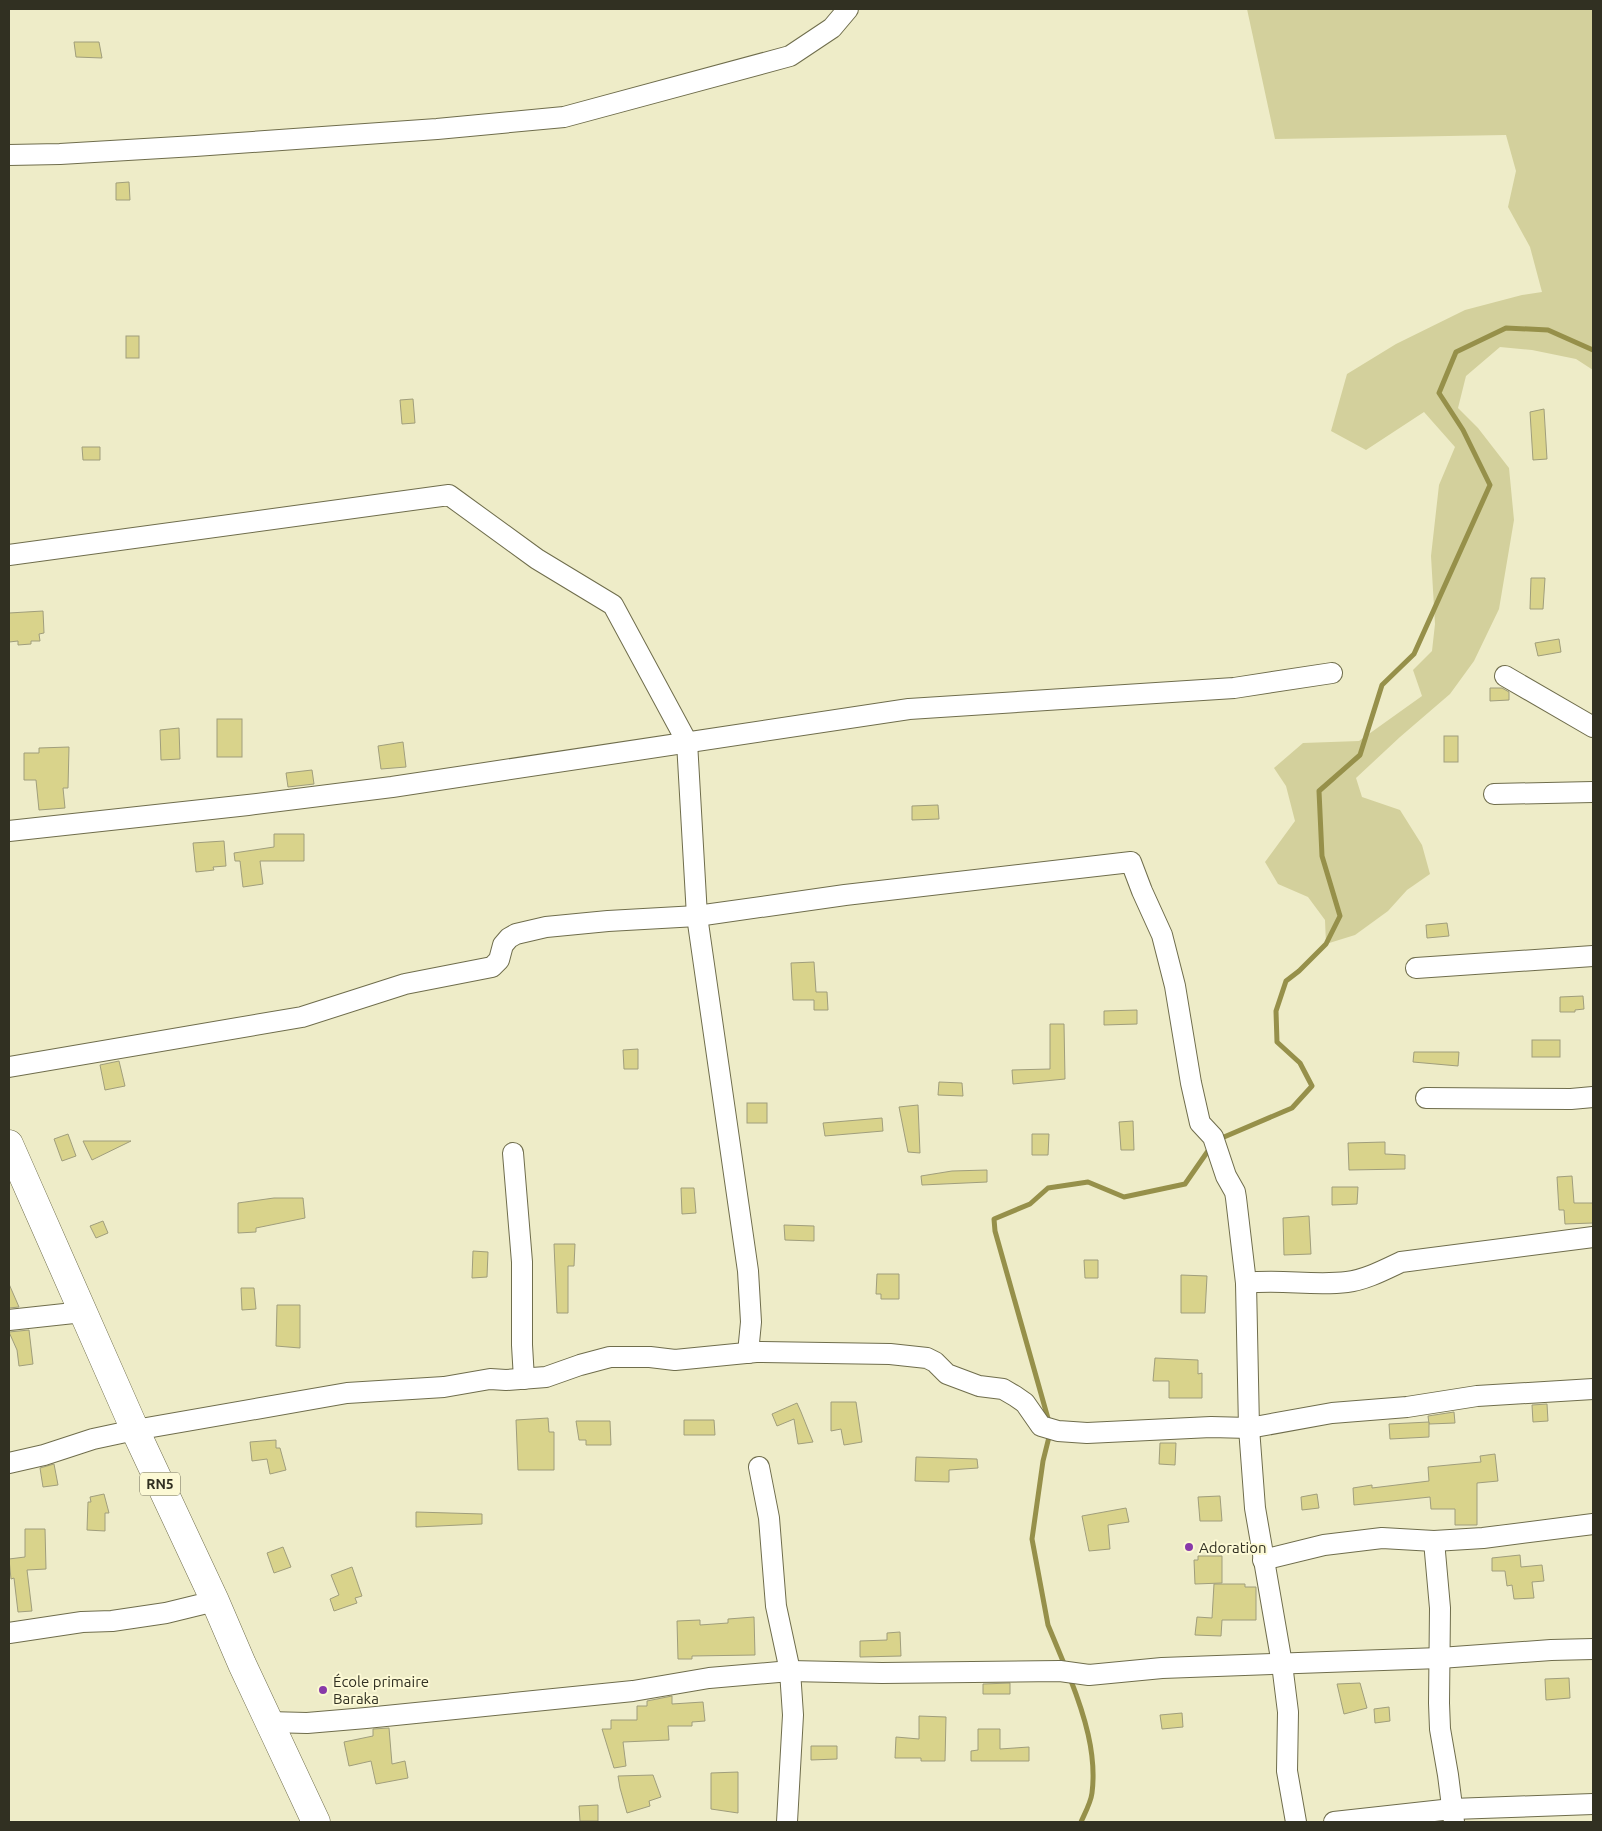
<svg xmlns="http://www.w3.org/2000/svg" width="1602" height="1831" viewBox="0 0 1602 1831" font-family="Ubuntu,sans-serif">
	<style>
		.green { fill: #d3d09c }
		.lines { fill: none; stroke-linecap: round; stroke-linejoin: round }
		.stream { stroke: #96904a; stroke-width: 5 }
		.building { fill: #d9d38b; stroke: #a09e7c }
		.street-casing { stroke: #6f6d4c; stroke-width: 22 }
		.highway-casing { stroke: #6f6d4c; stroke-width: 29 }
		.street { stroke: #fff; stroke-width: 20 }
		.highway { stroke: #fff; stroke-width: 28 }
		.poi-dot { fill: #8839a9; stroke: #fcf9d5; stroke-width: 2 }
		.labels { text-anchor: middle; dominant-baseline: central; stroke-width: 4; stroke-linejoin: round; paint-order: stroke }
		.shield { fill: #fcf9d5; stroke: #6e6c58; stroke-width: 1 }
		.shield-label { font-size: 14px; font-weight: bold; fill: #313022 }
		.poi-label { font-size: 15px; fill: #313022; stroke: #fcf9d5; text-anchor: start }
	</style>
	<rect width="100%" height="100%" fill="#eeecc8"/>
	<!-- green -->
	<path class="green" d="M1247 9H1593V370L1576 359 1532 350 1500 347 1466 376 1458 408 1478 428 1509 468 1514 520 1499 609 1474 661 1450 694 1400 737 1356 778 1362 797 1400 810 1422 845 1430 874 1407 890 1388 911 1355 935 1326 944 1325 920 1308 897 1278 884 1265 862 1295 821 1286 786 1274 768 1303 743 1359 741 1422 696 1413 670 1432 651 1435 624 1431 556 1439 485 1455 447 1424 412 1366 450 1331 431 1347 374 1396 344 1465 310 1522 295 1542 292 1530 247 1508 207 1516 171 1506 135 1275 139Z"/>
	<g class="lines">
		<!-- stream -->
		<g class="stream">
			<path d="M1217 1140 1292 1108 1312 1086 1300 1063 1277 1042 1276 1011 1286 981 1299 971 1326 944 1340 916 1322 856 1319 791 1360 755 1382 685 1414 654 1490 485 1463 430 1439 393 1456 352 1506 328 1548 330 1593 350"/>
			<path d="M1049 1422 995 1231 994 1219 1030 1204 1048 1188 1088 1182 1124 1197 1185 1184 1210 1148"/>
			<path d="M1050 1433 1043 1461 1032 1539 1048 1625 1065 1666"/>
			<path d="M1070 1678C1084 1714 1097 1754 1092 1793 1091 1802 1085 1813 1081 1822"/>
		</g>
	</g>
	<!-- building -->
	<g class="building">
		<path d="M74 42H99L102 58 76 57Z"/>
		<path d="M129 182 130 200H116V183Z"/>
		<rect x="126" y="336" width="13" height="22"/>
		<path d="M413 399 415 423 402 424 400 400Z"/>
		<path d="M1544 409 1547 459 1533 460 1530 412Z"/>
		<path d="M82 447H100V460H83Z"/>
		<path d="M1531 578H1545L1543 609H1530Z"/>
		<path d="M43 611 44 633 39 634 40 641H31V644L18 645V641L9 642V613Z"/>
		<path d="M1559 639 1561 652 1538 656 1535 643Z"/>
		<path d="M1490 688H1502L1509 692V700L1490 701Z"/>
		<rect x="217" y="719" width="25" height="38"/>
		<path d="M179 728 180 759 161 760 160 730Z"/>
		<rect x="1444" y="736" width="14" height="26"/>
		<path d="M403 742 406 767 381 769 378 746Z"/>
		<path d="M69 747 68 788H63L65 808 39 810 36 780H24V753H39V748Z"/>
		<path d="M312 770 314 784 288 787 286 773Z"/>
		<path d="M938 805 939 819 912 820V806Z"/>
		<path d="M274 834H304V861H260L263 884 243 887 240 861H235L234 853 274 847Z"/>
		<path d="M224 841 226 866 213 867 214 870 196 872 193 843Z"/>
		<path d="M1447 923 1449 936 1427 938 1426 925Z"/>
		<path d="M814 962 816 992H827L828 1010H814V1000H793L791 963Z"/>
		<path d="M1583 996 1584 1009 1575 1010V1012H1560V997Z"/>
		<path d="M1137 1010V1024L1104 1025V1011Z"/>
		<path d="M1050 1024H1064L1065 1079 1013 1084 1012 1070 1050 1069Z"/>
		<rect x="1532" y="1040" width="28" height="17"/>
		<path d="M638 1049V1069H624L623 1050Z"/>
		<path d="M1414 1052H1459L1458 1066 1413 1062Z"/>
		<path d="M119 1061 125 1086 105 1090 100 1065Z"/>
		<path d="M939 1082 962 1083 963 1096 938 1095Z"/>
		<rect x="747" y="1103" width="20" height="20"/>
		<path d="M918 1105 920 1153 908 1152 899 1107Z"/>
		<path d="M882 1118 883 1131 825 1136 823 1123Z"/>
		<path d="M1133 1121 1134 1150H1121L1119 1122Z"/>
		<path d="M68 1134 76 1156 62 1161 54 1139Z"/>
		<path d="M1032 1134H1049L1048 1155H1032Z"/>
		<path d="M83 1141H131L92 1160Z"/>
		<path d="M1385 1142V1154L1405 1155V1169L1349 1170 1348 1143Z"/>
		<path d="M987 1170V1182L922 1185 921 1176 952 1171Z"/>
		<path d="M1572 1176 1574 1203H1593V1223L1565 1224 1564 1210H1559L1557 1177Z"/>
		<path d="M1332 1187H1358L1357 1204 1332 1205Z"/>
		<path d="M681 1188H694L696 1213 682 1214Z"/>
		<path d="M274 1198H303L305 1218 256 1228V1232L238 1233V1203Z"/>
		<path d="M1309 1216 1311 1254 1284 1255 1283 1218Z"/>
		<path d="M103 1221 108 1233 96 1238 90 1226Z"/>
		<path d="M784 1225 814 1226V1241L785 1240Z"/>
		<path d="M554 1244H575L574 1266H568V1313H557Z"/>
		<path d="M473 1251 488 1252 487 1277 472 1278Z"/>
		<path d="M1084 1260H1098V1278H1085Z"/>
		<path d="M877 1274H899V1299H881V1294H876Z"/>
		<path d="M1181 1275 1207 1276 1205 1313H1181Z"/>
		<path d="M9 1284 19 1307 9 1308Z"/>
		<path d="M241 1288H254L256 1309 242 1310Z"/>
		<path d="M277 1305H300V1348L276 1346Z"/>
		<path d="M29 1330 33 1364 19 1366 17 1350 9 1332Z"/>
		<path d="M1155 1358 1198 1360V1374L1202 1373V1398H1169V1381H1153Z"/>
		<path d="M831 1402H856L862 1442 844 1445 841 1429 831 1431Z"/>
		<path d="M797 1403 801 1412 813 1442 798 1444 794 1419 777 1426 772 1414Z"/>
		<path d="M1547 1404 1548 1421 1533 1422 1532 1405Z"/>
		<path d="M1454 1412 1455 1423 1429 1424 1428 1416Z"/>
		<path d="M548 1418 549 1432H554V1470H518L516 1420Z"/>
		<path d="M684 1420H714L715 1435H684Z"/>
		<path d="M576 1421H610L611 1445H586V1440H579Z"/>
		<path d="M1429 1422V1437L1390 1439 1389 1424Z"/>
		<path d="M276 1440V1448H280L286 1470 270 1474 267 1459 252 1461 250 1442Z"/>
		<path d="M1160 1443H1176L1175 1465 1159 1464Z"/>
		<path d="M1495 1454 1498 1481 1477 1483V1525H1455V1509H1431L1430 1497 1354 1505 1353 1488 1372 1485V1488L1429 1481 1428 1467 1481 1462 1480 1456Z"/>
		<path d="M916 1457 977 1459 978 1468 949 1470V1482L915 1481Z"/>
		<path d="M54 1464 58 1485 43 1487 40 1468Z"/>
		<path d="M104 1494 109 1513H105V1531L87 1530 88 1502H91L90 1497Z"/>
		<path d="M1317 1494 1319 1508 1302 1510 1301 1497Z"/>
		<path d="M1220 1496 1222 1521H1200L1198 1497Z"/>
		<path d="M1126 1508 1129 1522 1108 1525 1110 1549 1089 1551 1082 1516Z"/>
		<path d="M416 1512 482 1514V1524L416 1527Z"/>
		<path d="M25 1529H45L46 1569 27 1570 32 1611 18 1612 14 1578 11 1579 9 1559 25 1557Z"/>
		<path d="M283 1547 291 1567 274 1573 267 1553Z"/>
		<path d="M1520 1555 1521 1567 1542 1565 1544 1581 1532 1582 1534 1598 1514 1599 1512 1585 1507 1586 1505 1571H1492V1558Z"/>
		<path d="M1198 1556H1222V1583L1195 1584 1194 1560H1198Z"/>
		<path d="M352 1567 362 1596 355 1598 357 1603 334 1611 330 1599 339 1595 331 1575Z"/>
		<path d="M1214 1584H1245V1587H1256V1620H1222L1221 1636 1195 1635 1197 1617 1212 1618Z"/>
		<path d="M754 1617 755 1655 692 1656V1659H678L677 1621 700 1620V1625L728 1623V1619Z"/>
		<path d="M900 1632 901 1656 860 1657V1641L887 1640V1633Z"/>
		<path d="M1569 1678 1570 1698 1546 1700 1545 1679Z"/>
		<path d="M1010 1683V1694H983V1684Z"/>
		<path d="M1360 1683 1367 1708 1344 1714 1337 1684Z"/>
		<path d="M672 1696V1704L703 1702 705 1721 692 1722V1726H668L669 1740 623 1742 626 1766 614 1768 602 1729H611V1720H637V1706H647V1701Z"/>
		<path d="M1389 1707 1390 1721 1375 1723 1374 1709Z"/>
		<path d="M1182 1713 1183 1727 1162 1729 1160 1715Z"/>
		<path d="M919 1716 946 1717 945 1761H921V1758H895L896 1737 919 1739Z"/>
		<path d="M389 1728 392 1764 405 1761 408 1778 376 1784 371 1761 349 1766 344 1742 373 1736V1729Z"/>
		<path d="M978 1729H1000V1749L1029 1747V1761H971V1751L978 1750Z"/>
		<path d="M811 1746H837V1759L811 1760Z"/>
		<path d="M738 1772V1813L711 1809V1773Z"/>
		<path d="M653 1775 661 1797 649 1801 650 1806 627 1813 620 1788 618 1776Z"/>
		<path d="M598 1805V1821H580L579 1806Z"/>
	</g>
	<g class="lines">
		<defs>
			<g id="street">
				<path d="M9 155 60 154 195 146 437 129 564 117 790 56 832 28 848 9"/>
				<path d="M9 555 449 495 537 559 613 605 687 742 697 916 748 1271 751 1322 748 1353"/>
				<path d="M1505 676 1593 727"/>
				<path d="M1494 794 1593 792"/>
				<path d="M9 831 248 805 392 787 909 709 1234 688 1332 673"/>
				<path d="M1416 968 1593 956"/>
				<path d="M9 1067 302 1017 405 984 492 967 499 960 503 945 509 938 516 934 546 927 608 921 697 916 845 895 1131 862 1142 891 1162 935 1175 986 1191 1083 1200 1123 1213 1137 1226 1176 1235 1192 1236 1198 1246 1283 1249 1428 1255 1508 1282 1664 1288 1712 1287 1771 1296 1822"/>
				<path d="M1426 1098 1571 1099 1593 1097"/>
				<path d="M513 1153 522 1262V1345L524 1379"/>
				<path d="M1246 1283C1280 1279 1314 1286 1347 1282 1365 1280 1384 1270 1401 1262L1593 1237"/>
				<path d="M9 1320 83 1312"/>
				<path d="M9 1463 44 1455 93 1439 135 1430 347 1393 444 1387 490 1379 506 1380 546 1377 580 1365 610 1357H650L675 1360 756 1352 890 1354 927 1358 935 1362 947 1374 979 1386 1003 1389 1015 1396 1025 1403 1041 1426 1058 1431 1087 1433 1211 1427 1249 1428 1332 1413 1407 1407 1477 1396 1593 1389"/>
				<path d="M759 1467 769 1518 776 1606 790 1671 793 1715 787 1822"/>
				<path d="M1434 1541 1440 1608 1439 1703 1440 1729 1448 1775 1454 1822"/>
				<path d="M1263 1560 1324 1545 1382 1538 1434 1541 1483 1538 1593 1524"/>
				<path d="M9 1633 82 1622 112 1621 166 1613 215 1601"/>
				<path d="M268 1722 307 1723 366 1718 633 1691 709 1678 790 1671 882 1673 1060 1671 1089 1675 1162 1668 1440 1658 1551 1650 1593 1649"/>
				<path d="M1334 1822 1452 1809 1593 1804"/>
			</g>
			<path id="highway" d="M9 1144 135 1430 215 1601 242 1664 316 1822"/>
		</defs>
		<!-- street casing -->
		<use href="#street" class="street-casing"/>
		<!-- highway casing -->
		<use href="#highway" class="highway-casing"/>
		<!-- street -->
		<use href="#street" class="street"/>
		<!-- highway -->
		<use href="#highway" class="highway"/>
	</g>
	<!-- markers -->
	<g class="poi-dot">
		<circle cx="1189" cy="1547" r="5"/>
		<circle cx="323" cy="1690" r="5"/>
	</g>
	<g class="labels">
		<!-- shield labels -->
		<rect class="shield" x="140" y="1472.5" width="40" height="23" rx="4"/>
		<g class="shield-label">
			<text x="160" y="1484">RN5</text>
		</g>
		<!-- poi labels -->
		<g class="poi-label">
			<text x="1199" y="1547">Adoration</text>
			<text x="333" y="1681">École primaire<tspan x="333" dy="17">Baraka</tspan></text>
		</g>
	</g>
	<!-- border -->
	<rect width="1602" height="1831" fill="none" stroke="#313022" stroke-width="20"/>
</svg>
